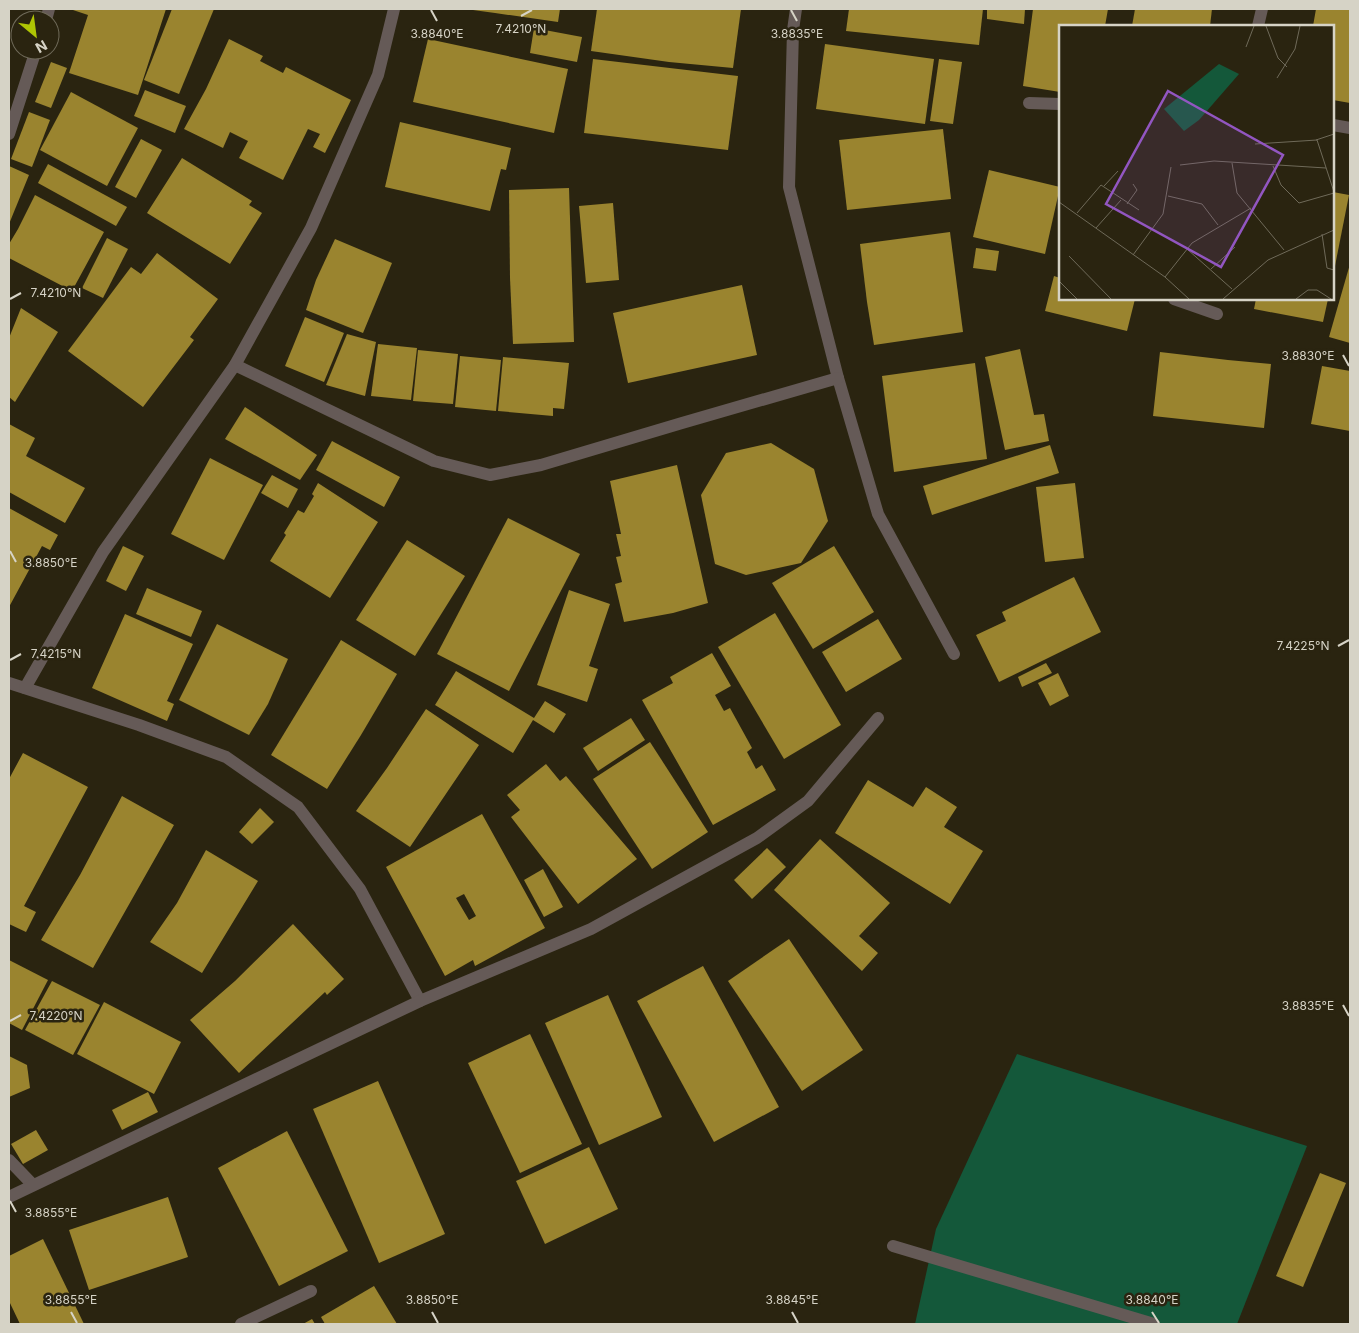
<svg xmlns="http://www.w3.org/2000/svg" width="1359" height="1333" viewBox="0 0 1359 1333" font-family="Inter,sans-serif">
	<style>
		.green { fill: #14583a }
		.building { fill: #9a842f; fill-rule: evenodd }
		.lines { fill: none; stroke-linecap: round; stroke-linejoin: round }
		.minor { stroke: #655a57; stroke-width: 12 }
		.ticks { fill: none; stroke: #d6d3c6; stroke-width: 2 }
		.inset-road { fill: none; stroke: #6f6a59; stroke-width: 1 }
		.view { fill: #9256c1; fill-opacity: 0.15; stroke: #9256c1; stroke-width: 2.5 }
		.inset-edge { fill: none; stroke: #d6d3c6; stroke-width: 2.5 }
		.ticks-label { font-size: 12px; text-anchor: middle; fill: #d6d3c6; stroke: #2a2410; stroke-width: 5; stroke-linejoin: round; paint-order: stroke }
	</style>
	<rect width="100%" height="100%" fill="#2a2410"/>
	<!-- green -->
	<path class="green" d="M1017 1054 1307 1146 1237 1324H915L936 1229Z"/>
	<!-- building -->
	<g class="building">
		<path d="M70 9H166L138 95 69 73 88 15Z"/>
		<path d="M172 9H214L179 94 144 80Z"/>
		<path d="M473 9H560L558 22 495 13 473 10Z"/>
		<path d="M597 9H741L733 68 669 62 591 51Z"/>
		<path d="M849 9H983L979 45 846 31Z"/>
		<path d="M987 9H1025L1024 24 987 19Z"/>
		<path d="M1033 9H1108L1105 26H1060V92L1023 86Z"/>
		<path d="M1135 9H1212L1210 26H1132Z"/>
		<path d="M1316 9H1350V103L1333 100V26H1313Z"/>
		<path d="M534 28 582 37 577 62 530 53Z"/>
		<path d="M229 39 263 56 260 61 283 73 286 67 351 100 325 153 313 147 320 134 308 129 283 180 239 158 248 141 230 132 223 148 184 129 206 89Z"/>
		<path d="M428 39 568 69 554 133 413 102Z"/>
		<path d="M825 44 934 59 925 124 816 109Z"/>
		<path d="M593 59 738 76 728 150 584 133Z"/>
		<path d="M939 59 962 62 953 124 930 121Z"/>
		<path d="M51 62 67 68 51 108 35 102Z"/>
		<path d="M145 90 186 106 175 133 134 116Z"/>
		<path d="M71 92 138 128 107 186 40 150Z"/>
		<path d="M29 112 50 120 32 167 11 159Z"/>
		<path d="M400 122 511 148 506 170 501 169 490 211 385 187Z"/>
		<path d="M943 129 951 199 847 210 839 140Z"/>
		<path d="M141 139 162 150 136 198 115 187Z"/>
		<path d="M182 158 252 201 249 205 262 213 230 264 147 213Z"/>
		<path d="M48 164 127 207 116 226 38 183Z"/>
		<path d="M9 166 29 175 9 224Z"/>
		<path d="M989 170 1060 187 1045 254 973 237Z"/>
		<path d="M569 188 574 342 513 344 510 278 509 190Z"/>
		<path d="M1333 192 1349 195 1334 271 1333 270Z"/>
		<path d="M35 195 104 232 72 291 9 258V244L18 229Z"/>
		<path d="M613 203 619 280 586 283 579 206Z"/>
		<path d="M950 232 963 332 874 345 867 302 860 244Z"/>
		<path d="M107 238 128 249 103 298 82 288Z"/>
		<path d="M335 239 392 263 363 333 306 310 316 280Z"/>
		<path d="M976 248 999 251 996 271 973 268Z"/>
		<path d="M157 253 218 299 190 337 194 340 143 407 68 351 131 267 141 274Z"/>
		<path d="M1350 264V343L1329 337Z"/>
		<path d="M1054 276 1060 278V299H1135L1127 331 1045 311Z"/>
		<path d="M742 285 757 355 628 383 613 313Z"/>
		<path d="M1256 299H1328L1323 322 1254 309Z"/>
		<path d="M21 308 58 332 15 402 9 397V338Z"/>
		<path d="M305 317 344 333 324 382 285 366Z"/>
		<path d="M347 334 376 342 365 396 326 385Z"/>
		<path d="M378 344 417 348 411 400 371 396Z"/>
		<path d="M1020 349 1034 415 1044 414 1049 441 1005 450 985 357Z"/>
		<path d="M418 350 458 354 453 404 413 401Z"/>
		<path d="M1160 352 1228 360 1271 364 1264 428 1153 416Z"/>
		<path d="M460 356 501 360 496 411 455 407Z"/>
		<path d="M503 357 569 363 564 409 553 408V416L498 411Z"/>
		<path d="M975 363 987 459 894 472 882 376Z"/>
		<path d="M1322 366 1350 371V431L1311 424Z"/>
		<path d="M245 407 317 455 300 480 225 439Z"/>
		<path d="M9 424 35 438 26 456 85 488 65 523 9 492Z"/>
		<path d="M332 441 400 477 384 507 316 470Z"/>
		<path d="M771 443 814 469 828 521 801 563 746 575 715 564 701 495 726 453Z"/>
		<path d="M1050 445 1059 473 932 515 923 486Z"/>
		<path d="M210 458 263 485 224 560 171 534Z"/>
		<path d="M677 465 708 603 673 613 624 622 615 584 622 582 616 557 621 556 616 534H621L610 481Z"/>
		<path d="M272 475 298 489 288 508 261 493Z"/>
		<path d="M318 483 378 522 330 598 270 561 286 535 284 533 298 510 304 513 314 496 312 494Z"/>
		<path d="M1075 483 1084 558 1045 562 1036 487Z"/>
		<path d="M9 508 58 535 50 550 42 546 9 607Z"/>
		<path d="M508 518 580 554 509 691 437 654Z"/>
		<path d="M407 540 465 576 415 656 356 620Z"/>
		<path d="M123 546 144 556 126 591 106 581Z"/>
		<path d="M834 546 874 612 813 649 772 583Z"/>
		<path d="M1074 577 1101 632 999 682 976 635 1006 621 1002 612Z"/>
		<path d="M147 588 202 611 191 637 136 614Z"/>
		<path d="M569 590 610 604 589 666 598 669 587 702 537 685Z"/>
		<path d="M775 613 841 725 784 759 718 647Z"/>
		<path d="M125 614 193 644 167 701 174 704 167 721 92 688Z"/>
		<path d="M878 619 902 659 846 692 822 652Z"/>
		<path d="M217 624 288 659 268 704 249 735 179 700Z"/>
		<path d="M341 640 397 674 361 735 327 789 271 755Z"/>
		<path d="M712 653 731 686 715 695 724 711 730 708 752 748 747 752 756 769 762 765 776 790 713 825 642 700 673 683 670 677Z"/>
		<path d="M1046 663 1052 673 1022 687 1018 677Z"/>
		<path d="M456 671 534 718 545 701 566 714 554 733 533 720 513 753 435 705Z"/>
		<path d="M1058 673 1069 696 1050 706 1038 683Z"/>
		<path d="M426 709 479 745 410 847 356 811 387 768Z"/>
		<path d="M631 718 645 740 598 771 583 748Z"/>
		<path d="M650 742 708 832 652 869 593 779Z"/>
		<path d="M23 753 88 787 24 906 36 912 26 932 9 924V779Z"/>
		<path d="M546 764 560 781 566 776 637 859 578 904 511 817 520 810 507 795Z"/>
		<path d="M868 780 913 807 926 787 957 807 944 827 983 851 950 904 835 833Z"/>
		<path d="M122 796 174 825 93 968 41 940 80 875Z"/>
		<path d="M260 808 274 822 252 844 239 832Z"/>
		<path d="M482 814 545 928 475 966 473 960 445 976 386 867ZM464 894 476 916 469 920 456 898Z"/>
		<path d="M820 839 890 903 859 936 878 953 862 971 774 890Z"/>
		<path d="M767 848 786 867 752 899 734 880Z"/>
		<path d="M206 850 258 881 202 973 150 942 177 903Z"/>
		<path d="M543 869 563 907 544 917 524 880Z"/>
		<path d="M293 924 344 979 327 995 325 992 239 1073 190 1020 235 981Z"/>
		<path d="M789 939 863 1050 802 1091 728 981Z"/>
		<path d="M9 960 48 980 22 1030 9 1023Z"/>
		<path d="M703 966 779 1107 714 1142 637 1001Z"/>
		<path d="M52 981 100 1005 73 1055 25 1030Z"/>
		<path d="M608 995 662 1117 599 1145 545 1023Z"/>
		<path d="M104 1002 181 1042 154 1094 77 1054Z"/>
		<path d="M530 1034 582 1144 520 1173 468 1063Z"/>
		<path d="M9 1056 27 1065 30 1088 9 1097Z"/>
		<path d="M378 1081 445 1234 379 1263 313 1109Z"/>
		<path d="M148 1092 158 1112 122 1130 112 1110Z"/>
		<path d="M36 1130 48 1150 23 1164 11 1144Z"/>
		<path d="M287 1131 348 1251 279 1286 218 1168Z"/>
		<path d="M589 1147 618 1209 545 1244 516 1181Z"/>
		<path d="M1320 1173 1346 1183 1303 1287 1276 1276Z"/>
		<path d="M168 1197 188 1257 89 1290 69 1230Z"/>
		<path d="M43 1239 84 1324H20L9 1301V1256Z"/>
		<path d="M374 1286 397 1324H325L321 1317Z"/>
		<path d="M312 1319 315 1324H303Z"/>
	</g>
	<g class="lines">
		<!-- minor -->
		<g class="minor">
			<path d="M796 9 793 30 789 187 838 378 878 514 954 654"/>
			<path d="M46 20 49 9"/>
			<path d="M1258 26 1262 9"/>
			<path d="M1029 103 1060 104"/>
			<path d="M1333 125 1350 128"/>
			<path d="M9 134 36 50"/>
			<path d="M1174 299 1217 314"/>
			<path d="M235 365 434 461 490 475 541 465 682 423 838 378"/>
			<path d="M9 683 139 725 226 757 298 807 360 889 420 1001"/>
			<path d="M25 688 103 552 235 365 311 228 378 75 394 9"/>
			<path d="M9 1160 33 1185"/>
			<path d="M9 1197 420 1001 591 929 757 838 808 801 878 718"/>
			<path d="M893 1246 1154 1324"/>
			<path d="M241 1324 311 1291"/>
		</g>
	</g>
	<!-- ticks -->
	<path class="ticks" d="M431 10 437 21M791 10 797 21M521 16 532 10M10 299 21 293M1343 355 1349 366M10 551 16 562M1338 646 1349 640M10 660 21 654M1343 1005 1349 1016M10 1021 21 1015M10 1201 16 1212M71 1312 77 1323M432 1312 438 1323M792 1312 798 1323M1152 1312 1159 1323"/>
	<!-- overview -->
	<g transform="translate(1059 25)">
		<rect width="275" height="275" fill="#2a2410"/>
		<path d="M160 39 180 49 140 95 125 106 105 84Z" fill="#14583a"/>
		<path class="inset-road" d="M207 1 219 33 228 42M187 22 195 1M218 53 236 24 241 1M257 115 275 109M196 119 258 115 275 167M173 138 178 168 225 225M121 140 155 136 267 143M214 141 222 160 240 178 275 168M45 161 59 146M109 171 143 179 159 200M0 177 106 252 130 274M68 179 78 165 74 159M18 188 42 160 80 185M37 203 62 175M263 209 268 243 275 245M128 224 173 264M74 230 104 189 112 142M10 231 52 274M152 244 176 222M106 252 133 218 192 183M0 256 18 274M164 274 209 235 275 205M237 274 249 265H258L272 274"/>
		<path class="view" d="M109 66 224 130 162 242 47 179Z"/>
		<rect width="275" height="275" class="inset-edge"/>
	</g>
	<g class="ticks-label">
		<text x="521" y="33">7.4210°N</text>
		<text x="437" y="38">3.8840°E</text>
		<text x="797" y="38">3.8835°E</text>
		<text x="56" y="297">7.4210°N</text>
		<text x="1308" y="360">3.8830°E</text>
		<text x="51" y="567">3.8850°E</text>
		<text x="1303" y="650">7.4225°N</text>
		<text x="56" y="658">7.4215°N</text>
		<text x="1308" y="1010">3.8835°E</text>
		<text x="56" y="1020">7.4220°N</text>
		<text x="51" y="1217">3.8855°E</text>
		<text x="71" y="1304">3.8855°E</text>
		<text x="432" y="1304">3.8850°E</text>
		<text x="792" y="1304">3.8845°E</text>
		<text x="1152" y="1304">3.8840°E</text>
	</g>
	<!-- border -->
	<rect width="1359" height="1333" fill="none" stroke="#d6d3c6" stroke-width="20"/>
	<!-- north arrow -->
	<g transform="translate(35 35) rotate(151)"><circle r="24" fill="#2a2410" stroke="#6f6a59"/>
	<path d="M0-4L9 19L0 12L-9 19Z" fill="#afc504"/>
	<text y="-8" font-size="14" font-weight="bold" text-anchor="middle" fill="#d6d3c6">N</text>
	</g>
</svg>
